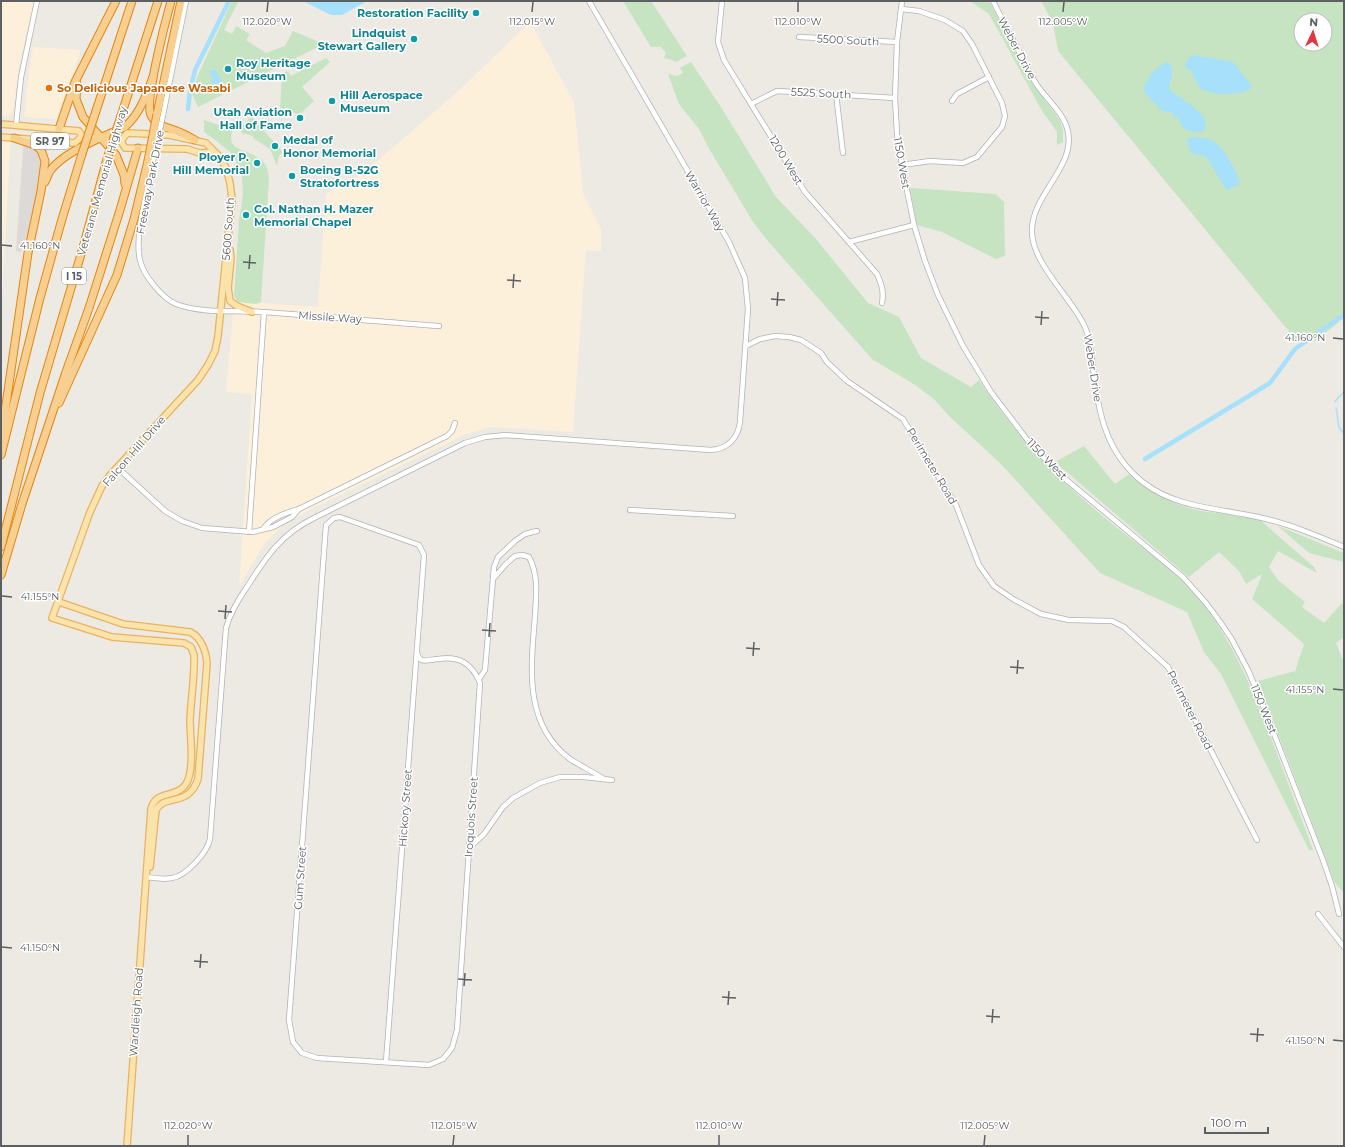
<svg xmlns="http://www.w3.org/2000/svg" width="1345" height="1147" viewBox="0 0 1345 1147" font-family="Montserrat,sans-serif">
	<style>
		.commercial { fill: #fcf0da }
		.industrial { fill: #dcd9d6 }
		.green { fill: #c6e4c1; fill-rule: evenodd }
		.water { fill: #a7e0fa }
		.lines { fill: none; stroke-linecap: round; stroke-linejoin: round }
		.stream { stroke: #a7e0fa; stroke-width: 1.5 }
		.canal { stroke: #a7e0fa; stroke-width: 4.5 }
		.minor-casing { stroke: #afb2b5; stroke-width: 6 }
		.major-casing { stroke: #e9b261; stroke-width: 8 }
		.highway-casing { stroke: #e4860d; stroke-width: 9 }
		.minor { stroke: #fff; stroke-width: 4.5 }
		.major { stroke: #fae4ac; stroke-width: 5.5 }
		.highway { stroke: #f7d091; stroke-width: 7 }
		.minor-bridge-casing { stroke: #afb2b5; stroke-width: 6; stroke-linecap: butt }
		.highway-bridge-casing { stroke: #e4860d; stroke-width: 9; stroke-linecap: butt }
		.minor-bridge { stroke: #fff; stroke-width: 4.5 }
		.highway-bridge { stroke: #f7d091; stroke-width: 7 }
		.ticks { fill: none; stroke: #5c6063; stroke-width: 1.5 }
		.culture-dot { fill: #0f9aa8; stroke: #fff; stroke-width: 1.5 }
		.food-dot { fill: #e8710a; stroke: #fff; stroke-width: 1.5 }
		.labels { text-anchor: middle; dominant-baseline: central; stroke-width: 3; stroke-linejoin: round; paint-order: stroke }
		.shield { fill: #fff; stroke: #8d9092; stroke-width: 1 }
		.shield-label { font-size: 10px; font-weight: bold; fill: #5c6063 }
		.culture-label { font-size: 11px; font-weight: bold; fill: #0d838f; stroke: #fff; text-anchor: start }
		.street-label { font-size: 11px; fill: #5c6063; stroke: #fff }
		.food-label { font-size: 11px; font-weight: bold; fill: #c56008; stroke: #fff; text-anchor: start }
		.ticks-label { font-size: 10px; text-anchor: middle; fill: #5c6063; stroke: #fff; stroke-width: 3; stroke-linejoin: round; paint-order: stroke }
	</style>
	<rect width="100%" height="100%" fill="#edeae4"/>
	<!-- commercial -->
	<g class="commercial">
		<path d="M1 1H35L28 26 19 68 13 112 9 116 1 115Z"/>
		<path d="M530 22 574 102 583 193 601 229V251L586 250 573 432 491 427 464 435 305 512 282 526 264 544 239 587 252 394 226 392 234 301 318 307 326 194 361 175 455 94Z"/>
		<path d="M33 47 81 50 56 119 24 117 29 72Z"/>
		<path d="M1 133H11L1 316Z"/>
	</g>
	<!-- industrial -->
	<path class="industrial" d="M24 135 50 138 30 228 21 252 16 251Z"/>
	<!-- green -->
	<g class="green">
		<path d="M232 1 238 2 224 30 232 34 236 26 250 34 246 40 266 53 285 46 293 31 324 44 198 107 192 94 197 77Z"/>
		<path d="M623 1H651L687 56 676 62 672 60 664 58 666 53 661 47H651Z"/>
		<path d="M970 1H989L1034 86 1060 120 1063 130V142L1057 145V132L1042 111 989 14Z"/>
		<path d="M1041 1H1344V318L1315 341 1308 333 1297 341 1058 51 1053 23ZM1301 20H1325V44H1301Z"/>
		<path d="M326 58 330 62 302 87 314 101 299 115 289 110H280L282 74 288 71 291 76Z"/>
		<path d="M691 62 721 107 776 197 816 239 868 303 899 317 921 358 971 387 979 380C1012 430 1052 474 1098 512 1133 543 1176 567 1204 605 1237 649 1257 700 1276 751 1288 784 1301 817 1313 850H1309L1221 674 1204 652 1187 612 1100 573 1000 463 949 416 934 399 915 385 872 359 767 240 753 222 708 147 699 129 679 104 668 74 677 76 683 73 680 68Z"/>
		<path d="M251 116 283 152 279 156 277 166 270 149 253 138V136L241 133 243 126Z"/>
		<path d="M204 120 233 130C223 154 255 148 265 164 268 169 268 174 269 179L261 302 256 304 238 302 234 296 239 221 243 194 242 177 236 161 230 152 218 142 204 132Z"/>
		<path d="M910 188 996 194 1004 202 1005 256 996 259 942 232 917 225Z"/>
		<path d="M1084 446 1115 484 1129 474C1151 492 1173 506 1202 511 1222 514 1241 515 1260 520L1314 567 1317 573 1278 551 1269 567 1278 580 1305 602 1302 607 1324 623 1344 601V637L1336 643 1344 663V893L1335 883 1258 681 1295 671 1304 644 1252 599 1262 574 1246 584 1239 571 1219 552 1189 577 1055 462Z"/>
		<path d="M1278 526 1344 553V562L1309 553Z"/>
	</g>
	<!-- water -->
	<g class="water">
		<path d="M303 1H367L342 15H331Z"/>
		<path d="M1194 55 1233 62 1251 85V88C1241 96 1211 96 1201 88 1196 83 1194 78 1192 71 1188 70 1185 69 1185 64L1191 56Z"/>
		<path d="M1168 62C1176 69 1170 79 1169 89 1179 98 1197 107 1204 118 1206 121 1206 126 1205 130 1198 135 1189 131 1183 128L1180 121 1171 112 1162 111 1144 92C1144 79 1156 66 1168 62Z"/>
		<path d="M211 70H217V74L222 80 220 83 212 84 211 82 213 79 209 72Z"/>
		<path d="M1192 137C1198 138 1206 137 1211 140 1226 148 1233 167 1240 181L1239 184 1228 190 1225 188 1209 161 1205 156 1191 153 1187 142 1188 139Z"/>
	</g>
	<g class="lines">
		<!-- stream -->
		<g class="stream">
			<path d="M1335 402 1337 399 1344 392"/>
			<path d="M1336 408 1339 427 1344 434"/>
		</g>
		<!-- canal -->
		<g class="canal">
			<path d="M188 109 190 91 195 70 229 1"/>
			<path d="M1145 459 1270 383 1295 349 1344 315"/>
		</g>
		<defs>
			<g id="minor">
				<path d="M722 1 718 42 724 60 805 192 877 274C882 285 884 292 882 303"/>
				<path d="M902 1 897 42 895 98 897 134 902 165 914 225 925 261 938 295 963 346 991 392 1029 442 1057 472 1183 577 1206 603 1218 619 1231 638 1248 670 1262 703 1323 860 1332 886 1339 914"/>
				<path d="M993 1C1002 19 1011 37 1021 55 1026 65 1031 76 1037 85 1047 100 1065 114 1068 132 1075 167 1033 194 1032 229 1030 262 1072 298 1085 327 1091 340 1091 355 1093 368 1098 412 1106 454 1144 483 1178 509 1221 508 1262 518 1290 524 1318 536 1344 547"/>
				<path d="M901 9 919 11 945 20 963 31 972 44 1002 103 1005 116 1002 127 977 157 963 163 930 161 902 165"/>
				<path d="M799 37 897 42"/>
				<path d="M836 94 843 153"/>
				<path d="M952 101 957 94 989 77"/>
				<path d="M751 104 777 91 895 98"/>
				<path d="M163 115 186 1"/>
				<path d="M16 125 21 77 37 1"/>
				<path d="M153 161C148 189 134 234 140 260 143 275 162 298 176 304 202 314 236 310 263 312 322 316 380 322 439 326"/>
				<path d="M849 242 914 225"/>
				<path d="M746 346 760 339 775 336 789 337 801 340 821 353 827 362 847 381 903 419 956 505 979 565 994 586 1013 599 1041 614 1069 620 1112 621 1124 627 1168 667 1257 840"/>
				<path d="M118 468 165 511 182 521 202 528 253 532 273 527 292 517 299 509"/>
				<path d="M630 510 733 516"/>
				<path d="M264 528C270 518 288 512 299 509L447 436 452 431 455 423"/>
				<path d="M249 532 264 312"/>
				<path d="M493 579 494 567 498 557 515 541 525 534 537 531"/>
				<path d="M479 679 485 670 493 579 505 565 515 556 522 555 529 557C539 576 536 595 535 616 531 667 523 724 570 759 581 766 593 772 604 779"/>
				<path d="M469 848 484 834 503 807 513 798 540 783 560 777H584L612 780"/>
				<path d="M146 877C154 878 163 880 172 878 186 876 207 853 210 839L226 628C230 613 238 600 247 587 266 557 281 534 314 518L465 443 485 437 506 435 711 450C728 449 738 438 740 422L748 309 745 278 729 242 589 1"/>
				<path d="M1318 914 1344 947"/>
				<path d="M386 1062 424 555 419 545 340 517 334 518 326 525 289 1020 293 1042 302 1053 317 1058 429 1065 443 1059 452 1048 457 1030 480 683C472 663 459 656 438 659 433 659 426 662 422 660 419 659 418 656 417 653"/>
			</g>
			<g id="major">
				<path d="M1 124 79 131 82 136 121 141"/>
				<path d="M1 137 75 143 82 136"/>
				<path d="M121 141 127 133 169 135 206 143 219 156 226 168 230 183 232 199 218 336 215 351 208 365 198 380 111 474 102 486 90 512 52 618 112 637 184 643 191 647 194 655C195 676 191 698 190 720 190 736 195 770 186 784 176 799 156 789 151 809L127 1146"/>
				<path d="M121 141 125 148 187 149 200 153 214 152"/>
				<path d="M230 250 231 258 228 288 230 301 237 306 252 312"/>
				<path d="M59 602 123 624 190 632C201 637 206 651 207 663L198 779C188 808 166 793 156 810L150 867"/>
			</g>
			<g id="highway">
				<path d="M171 1C166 19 144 103 151 115 157 128 169 127 179 132 184 134 190 137 195 140"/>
				<path d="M77 84 76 99 83 117 116 155 124 175 125 184"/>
				<path d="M96 111 132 1"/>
				<path d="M157 114 181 1"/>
				<path d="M121 116 158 1"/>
				<path d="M59 129 75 82 116 1"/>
				<path d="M45 182C47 178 48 174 50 171 64 151 104 137 126 126 140 113 147 94 153 77"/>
				<path d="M59 403 117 275 134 219 148 161"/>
				<path d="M1 439 28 253 41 191 45 161 41 150 35 145 14 138"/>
				<path d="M1 455 40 298 62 219 82 154"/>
				<path d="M1 547 40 393 84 244 107 159"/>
				<path d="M1 575 22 504 66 372 89 308 120 210 138 148"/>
			</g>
		</defs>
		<!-- minor casing -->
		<use href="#minor" class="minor-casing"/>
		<!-- major casing -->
		<use href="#major" class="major-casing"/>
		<!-- highway casing -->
		<use href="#highway" class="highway-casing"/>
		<!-- minor -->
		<use href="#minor" class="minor"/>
		<!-- major -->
		<use href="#major" class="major"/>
		<!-- highway -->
		<use href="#highway" class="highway"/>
		<defs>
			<path id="minor-bridge" d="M153 161 163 115"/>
			<g id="highway-bridge">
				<path d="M82 154 96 111"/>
				<path d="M107 159 121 116"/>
				<path d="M148 161 157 114"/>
			</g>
		</defs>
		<!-- minor-bridge casing -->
		<use href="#minor-bridge" class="minor-bridge-casing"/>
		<!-- highway-bridge casing -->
		<use href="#highway-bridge" class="highway-bridge-casing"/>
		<!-- minor-bridge -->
		<use href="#minor-bridge" class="minor-bridge"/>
		<!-- highway-bridge -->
		<use href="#highway-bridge" class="highway-bridge"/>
	</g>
	<!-- ticks -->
	<path class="ticks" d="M267 12 268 2M532 12 533 2M798 12V2M1063 12 1064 2M2 245 12 246M243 262 256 263M249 269 250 255M507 280 521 281M513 288 514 274M771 299 785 300M777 306 778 292M1035 317 1049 318M1041 325 1042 311M1333 338 1343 339M2 596 12 597M218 611 232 612M225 619 226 605M482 630 496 631M489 637 490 623M746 648 760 649M753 656 754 642M1010 667 1024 668M1017 674 1018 660M1333 689 1343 690M2 947 12 948M194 961 208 962M200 968 201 954M458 979 472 980M464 986 465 973M722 997 736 998M728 1005 729 991M986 1016 1000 1017M992 1023 993 1009M1250 1034 1264 1035M1333 1040 1343 1041M1257 1042 1258 1028M188 1145V1135M453 1145 454 1135M719 1145V1135M984 1145 985 1135"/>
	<!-- markers -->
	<g class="culture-dot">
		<circle cx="476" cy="13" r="4"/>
		<circle cx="414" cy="39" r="4"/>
		<circle cx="228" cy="69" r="4"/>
		<circle cx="332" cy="101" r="4"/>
		<circle cx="300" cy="118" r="4"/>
		<circle cx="275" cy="146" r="4"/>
		<circle cx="257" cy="163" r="4"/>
		<circle cx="292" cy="176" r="4"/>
		<circle cx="246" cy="215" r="4"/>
	</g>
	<circle class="food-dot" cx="49" cy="88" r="4"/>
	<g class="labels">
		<!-- shield labels -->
		<g class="shield">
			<rect x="31" y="133" width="38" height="16" rx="3"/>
			<rect x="62" y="268" width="24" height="16" rx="3"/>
		</g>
		<g class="shield-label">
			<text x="50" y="141">SR 97</text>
			<text x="74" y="276">I 15</text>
		</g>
		<!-- culture labels -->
		<g class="culture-label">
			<text x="468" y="13" text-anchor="end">Restoration Facility</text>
			<text x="406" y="33" text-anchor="end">Lindquist<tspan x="406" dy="13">Stewart Gallery</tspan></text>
			<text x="236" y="63">Roy Heritage<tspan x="236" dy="13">Museum</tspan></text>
			<text x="340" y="95">Hill Aerospace<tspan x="340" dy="13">Museum</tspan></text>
			<text x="292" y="112" text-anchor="end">Utah Aviation<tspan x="292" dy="13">Hall of Fame</tspan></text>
			<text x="283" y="140">Medal of<tspan x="283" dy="13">Honor Memorial</tspan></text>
			<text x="249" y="157" text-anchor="end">Ployer P.<tspan x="249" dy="13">Hill Memorial</tspan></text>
			<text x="300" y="170">Boeing B-52G<tspan x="300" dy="13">Stratofortress</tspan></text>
			<text x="254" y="209">Col. Nathan H. Mazer<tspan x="254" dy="13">Memorial Chapel</tspan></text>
		</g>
		<!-- street labels -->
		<g class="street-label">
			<text transform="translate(848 40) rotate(3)">5500 South</text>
			<text transform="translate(1017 48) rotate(62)">Weber Drive</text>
			<text transform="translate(821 93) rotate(3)">5525 South</text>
			<text transform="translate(786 160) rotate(59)">1200 West</text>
			<text transform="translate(902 163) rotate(80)">1150 West</text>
			<text transform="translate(102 181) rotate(-74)">Veterans Memorial Highway</text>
			<text transform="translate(150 182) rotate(-79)">Freeway Park Drive</text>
			<text transform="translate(705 201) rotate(60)">Warrior Way</text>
			<text transform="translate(228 229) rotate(-86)">5600 South</text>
			<text transform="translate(330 317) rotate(4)">Missile Way</text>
			<text transform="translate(1093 368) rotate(81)">Weber Drive</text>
			<text transform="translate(134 451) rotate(-49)">Falcon Hill Drive</text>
			<text transform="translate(1047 459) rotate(46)">1150 West</text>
			<text transform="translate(932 466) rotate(59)">Perimeter Road</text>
			<text transform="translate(1264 709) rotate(68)">1150 West</text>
			<text transform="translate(1190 710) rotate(63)">Perimeter Road</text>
			<text transform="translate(405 808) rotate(-86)">Hickory Street</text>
			<text transform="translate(471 817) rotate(-86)">Iroquois Street</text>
			<text transform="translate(300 878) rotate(-86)">Gum Street</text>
			<text transform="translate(136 1012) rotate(-86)">Wardleigh Road</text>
		</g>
		<!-- food labels -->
		<g class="food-label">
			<text x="57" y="88">So Delicious Japanese Wasabi</text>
		</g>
	</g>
	<g class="ticks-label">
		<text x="267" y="25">112.020°W</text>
		<text x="532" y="25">112.015°W</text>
		<text x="798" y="25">112.010°W</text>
		<text x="1063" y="25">112.005°W</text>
		<text x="40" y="249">41.160°N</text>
		<text x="1305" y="341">41.160°N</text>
		<text x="40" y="600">41.155°N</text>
		<text x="1305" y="693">41.155°N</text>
		<text x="40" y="951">41.150°N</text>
		<text x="1305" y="1044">41.150°N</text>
		<text x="188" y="1129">112.020°W</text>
		<text x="454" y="1129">112.015°W</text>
		<text x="719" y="1129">112.010°W</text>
		<text x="985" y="1129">112.005°W</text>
	</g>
	<!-- border -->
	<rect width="1345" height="1147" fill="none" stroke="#5c6063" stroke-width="4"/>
	<!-- north arrow -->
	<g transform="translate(1313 32) rotate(4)"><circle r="19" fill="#ffffff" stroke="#bebfc1"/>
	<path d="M0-3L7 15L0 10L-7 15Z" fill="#df3840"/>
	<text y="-6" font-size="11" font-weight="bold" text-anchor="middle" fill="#5c6063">N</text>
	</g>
	<!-- scale -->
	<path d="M1205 1127v6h63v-6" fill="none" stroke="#5c6063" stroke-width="2"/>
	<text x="1211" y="1127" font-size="12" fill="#5c6063" stroke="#ffffff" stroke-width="3" paint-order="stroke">100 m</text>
</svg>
